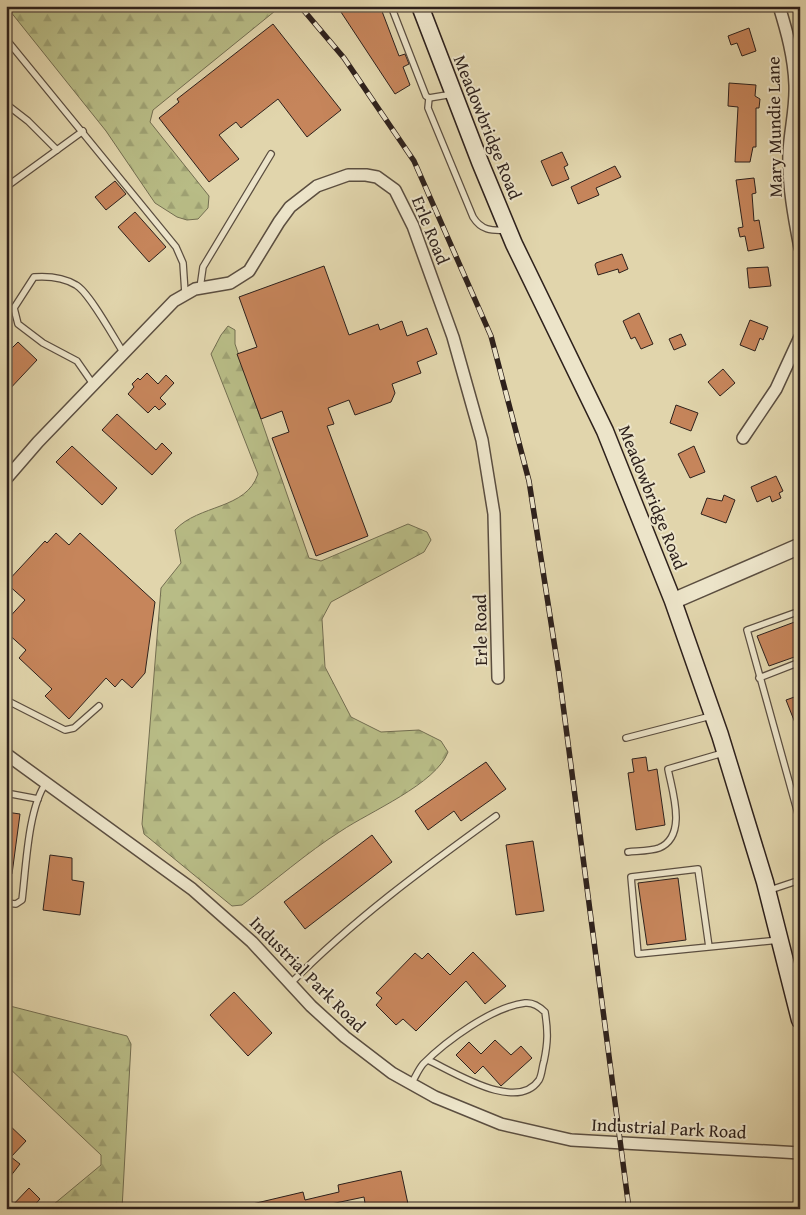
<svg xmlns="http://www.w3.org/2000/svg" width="806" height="1215" viewBox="0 0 806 1215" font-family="'Gentium Book Plus',serif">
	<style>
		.forest { fill: url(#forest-firs); stroke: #736e51 }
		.building { fill: #c6855b; stroke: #2e211c }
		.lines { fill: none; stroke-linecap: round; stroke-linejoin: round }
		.service-casing { stroke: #5b4e40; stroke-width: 8 }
		.minor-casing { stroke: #5b4e40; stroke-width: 14 }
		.tertiary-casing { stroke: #5b4e40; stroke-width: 18 }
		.secondary-casing { stroke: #2e211c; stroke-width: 19 }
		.service { stroke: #ece4c9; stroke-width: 5.5 }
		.minor { stroke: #ece4c9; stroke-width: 11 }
		.tertiary { stroke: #ece4c9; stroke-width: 15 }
		.secondary { stroke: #ece4c9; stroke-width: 16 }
		.rail-casing { stroke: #2e211c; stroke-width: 5.5 }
		.rail { stroke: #ece4c9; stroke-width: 4; stroke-dasharray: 11; stroke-linecap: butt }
		.labels { text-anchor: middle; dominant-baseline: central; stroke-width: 4; stroke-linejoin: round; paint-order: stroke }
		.street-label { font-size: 18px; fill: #2e211c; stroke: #ece4c9 }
	</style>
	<defs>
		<pattern id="forest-firs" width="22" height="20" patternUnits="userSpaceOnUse" patternTransform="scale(1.25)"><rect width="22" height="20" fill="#b8bc86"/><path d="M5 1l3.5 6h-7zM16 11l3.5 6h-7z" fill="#9ea173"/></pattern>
	</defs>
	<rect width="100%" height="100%" fill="#e1d5ac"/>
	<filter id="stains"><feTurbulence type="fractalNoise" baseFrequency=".004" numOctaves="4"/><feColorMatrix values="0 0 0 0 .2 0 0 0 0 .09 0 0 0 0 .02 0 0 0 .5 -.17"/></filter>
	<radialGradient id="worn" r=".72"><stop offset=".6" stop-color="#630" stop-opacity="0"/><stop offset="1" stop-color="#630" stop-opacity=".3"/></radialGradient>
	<!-- forest -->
	<g class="forest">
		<path d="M6 6H276L275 11 153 110 150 122 209 196 208 208 198 219 187 220 177 217 155 203 106 131Z"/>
		<path d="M228 326 235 330V344L309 558 321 561 408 524 427 532 431 540 424 552 331 602 322 619 325 667 351 717 381 732 419 730 441 741 448 752C436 784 369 812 341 831 306 853 275 881 242 905L232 906 144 834 142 824 161 588 181 563 175 530C199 504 246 510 258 474L211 354 221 335Z"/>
		<path d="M6 1005 127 1036 131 1044 122 1209H48L101 1165V1155L6 1065Z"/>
	</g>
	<!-- building -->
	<g class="building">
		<path d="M337 6H380L399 56 405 54 409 64 403 67 410 85 395 94Z"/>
		<path d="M273 24 341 110 307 137 278 99 241 128 236 122 219 135 239 159 209 182 159 118 179 102 177 99Z"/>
		<path d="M749 28 756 51 742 56 737 43 731 45 728 36Z"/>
		<path d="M729 83 756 85 755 96 760 99 759 108H756V147H753L750 162H735L738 107 728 106Z"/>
		<path d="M562 152 568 165 564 167 569 179 552 186 541 161Z"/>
		<path d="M615 166 621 177 596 188 599 195 578 204 571 187Z"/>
		<path d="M754 178 756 193 752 194 754 221 759 220 764 248 748 251 745 236 740 237 738 228 743 227 736 180Z"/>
		<path d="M115 181 126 194 106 210 95 197Z"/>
		<path d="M135 212 166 247 149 262 118 227Z"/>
		<path d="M622 254 628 269 619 273 618 269 598 275 595 265 596 263Z"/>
		<path d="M324 266 349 335 378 324 380 330 402 321 407 336 427 328 437 354 417 362 421 373 392 384 395 393 391 402 355 415 349 400 328 408 334 424 327 426 368 536 316 556 272 438 289 432 282 411 261 419 237 354 257 347 239 297Z"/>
		<path d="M768 267 771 286 749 288 747 268Z"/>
		<path d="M639 313 653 344 641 349 635 337 631 339 623 321Z"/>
		<path d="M750 320 768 327 763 340 760 338 755 351 740 345Z"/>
		<path d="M681 334 686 345 674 350 669 339Z"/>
		<path d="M18 342 37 360 6 393V354Z"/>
		<path d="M723 369 735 383 720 396 708 382Z"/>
		<path d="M147 373 158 384 166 375 174 383 160 398 166 404 159 410 155 406 148 413 128 394 134 387 132 384 138 378 140 380Z"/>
		<path d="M676 405 698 413 691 431 670 423Z"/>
		<path d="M117 414 156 450 162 443 172 453 152 475 102 430Z"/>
		<path d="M72 446 117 488 102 505 56 462Z"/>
		<path d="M694 446 705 472 690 478 678 454Z"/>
		<path d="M776 476 783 491 779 493 781 498 772 502 770 496 757 502 751 487Z"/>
		<path d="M724 495 735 500 726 523 701 514 707 498 722 501Z"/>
		<path d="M56 533 69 545 80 533 155 602 145 673 132 688 122 679 115 687 106 678 69 719 45 696 52 689 19 658 26 650 6 632V621L25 600 6 583 45 541 47 543Z"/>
		<path d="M800 620V655L769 666 757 636Z"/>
		<path d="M800 695V733H799L786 700Z"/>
		<path d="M646 757 648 771 657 769 665 825 636 830 628 773 634 772 632 759Z"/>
		<path d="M486 762 506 789 461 821 454 811 428 830 415 811Z"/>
		<path d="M6 812 20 814 12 874 6 873Z"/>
		<path d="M372 835 392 862 305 929 284 902Z"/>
		<path d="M533 841 544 911 516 915 506 845Z"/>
		<path d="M50 855 72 858V880L84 882 80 915 43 910Z"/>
		<path d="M678 878 686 940 647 945 638 883Z"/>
		<path d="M473 952 506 986 485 1004 466 981 416 1031 403 1019 396 1025 376 1005 382 998 376 993 415 953 422 959 428 953 450 975Z"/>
		<path d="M234 992 272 1033 248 1056 210 1015Z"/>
		<path d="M495 1040 511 1055 521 1046 532 1058 501 1086 483 1066 475 1074 456 1055 469 1042 481 1054Z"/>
		<path d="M6 1122 26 1141 11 1157 20 1164 6 1182Z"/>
		<path d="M401 1171 408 1204 386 1209H366L364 1197 307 1209H248V1205L303 1192 305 1200 339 1192 338 1185Z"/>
		<path d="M29 1188 40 1199 31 1209H9Z"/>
	</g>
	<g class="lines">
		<defs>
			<g id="service">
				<path d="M391 6 426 96 429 98 453 94"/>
				<path d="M6 39 176 247 183 263 185 293"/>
				<path d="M429 98 428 108 473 217C481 230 491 231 506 230"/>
				<path d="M6 104 28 121 57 150"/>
				<path d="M6 187 83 131"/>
				<path d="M200 288 203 267 271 154"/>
				<path d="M93 384 77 361 43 343 18 324 14 308 34 277C48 276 63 277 76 285 89 292 114 338 123 352"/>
				<path d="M800 611 747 630 800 821"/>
				<path d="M759 678 800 662"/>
				<path d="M6 700 65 730 74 728 99 706"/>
				<path d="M626 738 711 716"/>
				<path d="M6 793 38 799"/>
				<path d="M628 852C638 851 651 851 659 848 688 836 672 791 668 769L723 753"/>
				<path d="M770 890 800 880"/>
				<path d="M6 903 16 904 22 900C26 868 28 808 46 783"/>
				<path d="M709 947 698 869 631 877 638 954 779 940"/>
				<path d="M290 984C353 920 424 868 496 816"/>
				<path d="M411 1084C415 1078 418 1070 423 1064 446 1041 492 1007 525 1003 534 1002 540 1007 545 1012 548 1031 548 1042 544 1061 542 1067 542 1075 539 1080 517 1113 454 1072 428 1060"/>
			</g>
			<g id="minor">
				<path d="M779 6C787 32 794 57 795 85 796 108 790 130 789 153 788 185 794 217 800 248"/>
				<path d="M743 438 776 389 800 337"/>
				<path d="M6 479 38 442 174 301 195 289 230 283 249 271 279 222 290 207 317 186 348 175H366L377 177 395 190 413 226 453 337 482 440 494 514 498 678"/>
				<path d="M6 754 192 889 252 942 311 1006 345 1037 392 1073 435 1097 501 1124 571 1140 800 1153"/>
			</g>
			<path id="tertiary" d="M673 601 800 546"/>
			<path id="secondary" d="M420 6 480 162 514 244 605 431 673 601 720 735 765 882 800 1020"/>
		</defs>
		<!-- service casing -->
		<use href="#service" class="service-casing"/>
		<!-- minor casing -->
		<use href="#minor" class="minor-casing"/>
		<!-- tertiary casing -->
		<use href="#tertiary" class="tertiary-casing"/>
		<!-- secondary casing -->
		<use href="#secondary" class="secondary-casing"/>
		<!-- service -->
		<use href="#service" class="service"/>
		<!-- minor -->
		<use href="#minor" class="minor"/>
		<!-- tertiary -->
		<use href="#tertiary" class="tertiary"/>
		<!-- secondary -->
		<use href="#secondary" class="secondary"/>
		<defs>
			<path id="rail" d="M300 6 344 58 414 161 491 336 529 481 559 674 629 1209"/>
		</defs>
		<!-- rail casing -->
		<use href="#rail" class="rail-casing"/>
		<!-- rail -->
		<use href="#rail" class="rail"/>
	</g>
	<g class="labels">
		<!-- street labels -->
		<g class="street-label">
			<text transform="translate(488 127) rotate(68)">Meadowbridge Road</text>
			<text transform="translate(774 127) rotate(-91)">Mary Mundie Lane</text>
			<text transform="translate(431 230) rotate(68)">Erle Road</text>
			<text transform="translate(653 497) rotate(68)">Meadowbridge Road</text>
			<text transform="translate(480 630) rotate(-91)">Erle Road</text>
			<text transform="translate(308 974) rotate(45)">Industrial Park Road</text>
			<text transform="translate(669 1128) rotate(3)">Industrial Park Road</text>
		</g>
	</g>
	<!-- margin -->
	<rect width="806" height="1215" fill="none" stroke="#e1d5ac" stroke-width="25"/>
	<rect x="8" y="8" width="791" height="1200" fill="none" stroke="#2e211c" stroke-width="2.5"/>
	<rect x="12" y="12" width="781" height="1190" fill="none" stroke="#2e211c"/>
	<rect width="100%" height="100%" filter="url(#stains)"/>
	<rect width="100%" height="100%" fill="url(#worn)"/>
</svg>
